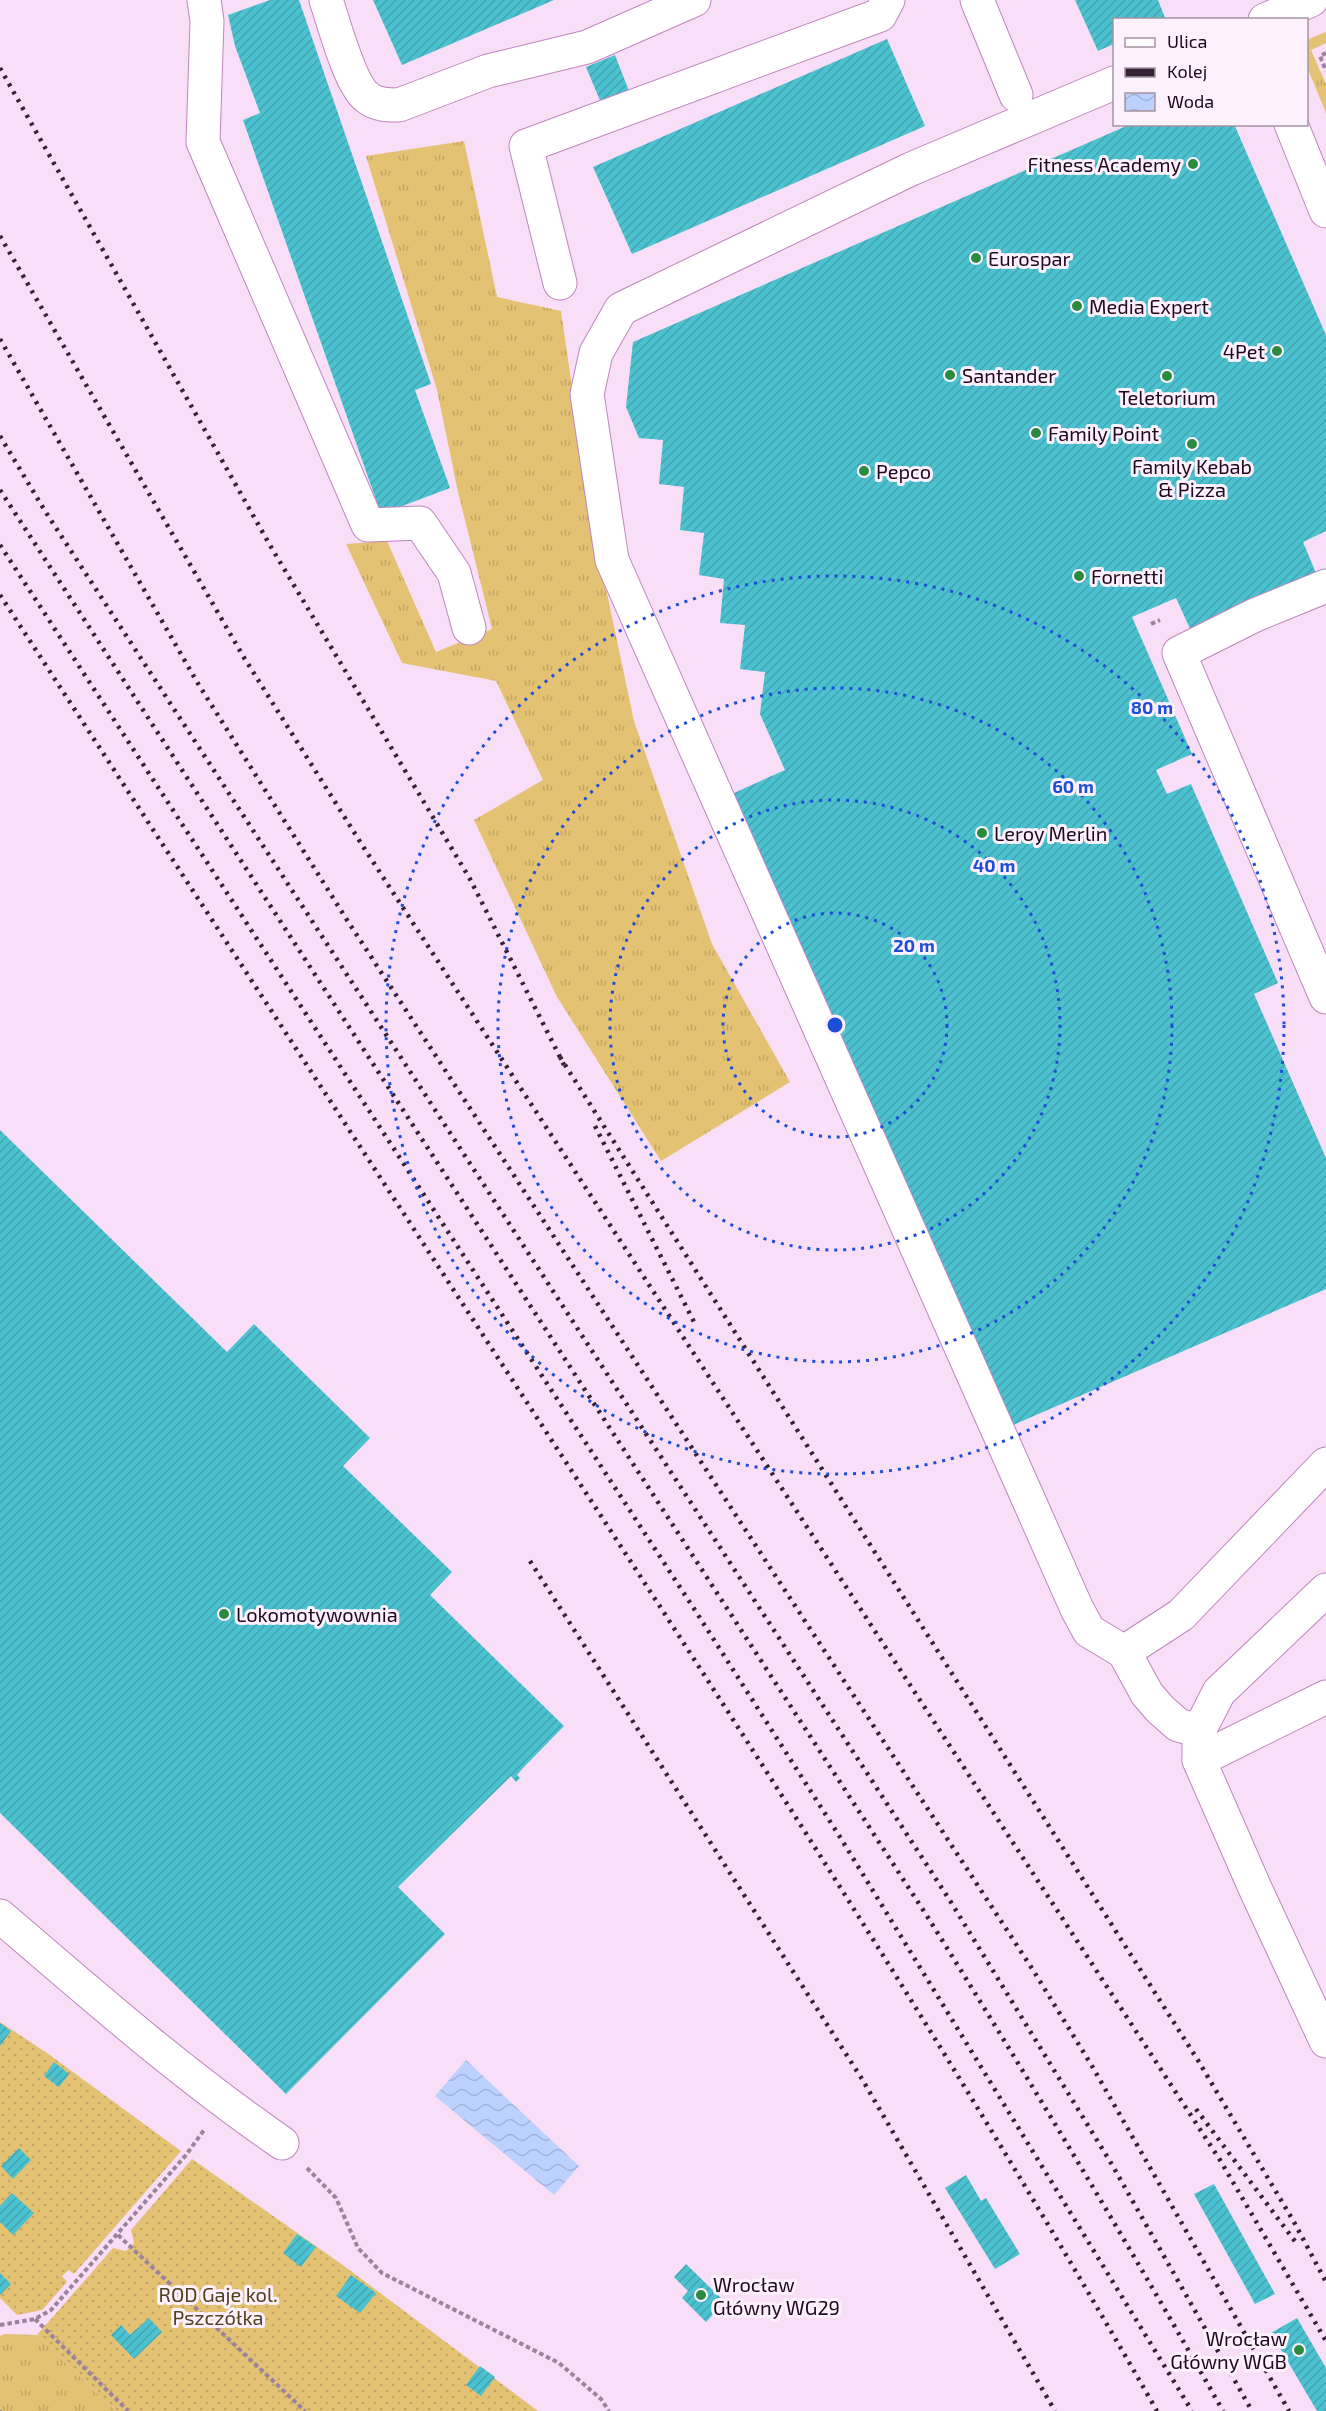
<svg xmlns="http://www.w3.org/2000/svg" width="1326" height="2411" viewBox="0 0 1326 2411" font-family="'Exo 2',sans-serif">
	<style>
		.grass { fill: url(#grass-tufts) }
		.garden { fill: url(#garden-dots) }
		.water { fill: url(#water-waves) }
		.building { fill: url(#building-hatch) }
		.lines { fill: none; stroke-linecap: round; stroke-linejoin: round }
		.minor-casing { stroke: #bf85be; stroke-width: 35 }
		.path { stroke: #9b849b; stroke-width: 4; stroke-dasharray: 4.5 3; stroke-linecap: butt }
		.minor { stroke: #fff; stroke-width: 33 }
		.rail { stroke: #372137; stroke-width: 4.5; stroke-dasharray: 3 6; stroke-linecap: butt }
		.ring { fill: none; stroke: #1d4ed8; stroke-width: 3; stroke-dasharray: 3 6 }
		.poi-dot { fill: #2a8a3d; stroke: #fdf1fd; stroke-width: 2 }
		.labels { text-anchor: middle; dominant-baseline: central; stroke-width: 6; stroke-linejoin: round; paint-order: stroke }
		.poi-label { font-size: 20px; fill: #1d081d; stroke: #fdf1fd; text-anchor: start }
		.park-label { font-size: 20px; fill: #51411c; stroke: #fdf1fd }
		.centre { fill: #1d4ed8; stroke: #fdf1fd; stroke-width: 3 }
		.ring-label { font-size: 18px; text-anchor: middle; font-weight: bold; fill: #1d4ed8; stroke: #fdf1fd; stroke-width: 6; stroke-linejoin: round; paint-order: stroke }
	</style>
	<defs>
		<pattern id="grass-tufts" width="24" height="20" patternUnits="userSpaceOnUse" patternTransform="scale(1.5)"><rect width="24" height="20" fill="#e4c274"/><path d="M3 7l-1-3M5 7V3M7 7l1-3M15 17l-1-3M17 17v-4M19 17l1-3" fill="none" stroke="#c3a564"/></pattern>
		<pattern id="garden-dots" width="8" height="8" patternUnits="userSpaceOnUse" patternTransform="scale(1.5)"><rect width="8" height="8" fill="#e4c274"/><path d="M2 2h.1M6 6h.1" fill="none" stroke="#c3a564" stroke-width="1.8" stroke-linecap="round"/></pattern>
		<pattern id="water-waves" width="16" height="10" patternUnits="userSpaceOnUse" patternTransform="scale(1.5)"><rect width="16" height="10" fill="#bdd1ff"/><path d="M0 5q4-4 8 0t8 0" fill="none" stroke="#a2b2da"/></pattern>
		<pattern id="building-hatch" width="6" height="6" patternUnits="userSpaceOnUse" patternTransform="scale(1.5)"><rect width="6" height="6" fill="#4cc1cf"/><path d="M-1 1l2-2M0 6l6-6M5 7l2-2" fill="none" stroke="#42a4b1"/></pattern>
	</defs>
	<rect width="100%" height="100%" fill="#f8dff7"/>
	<!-- grass -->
	<g class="grass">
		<path d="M1326 32V43L1311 50 1326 84V113L1307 67 1306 40Z"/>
		<path d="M464 141 497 297 561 311 591 518 634 721 712 944 790 1082 661 1161 557 997 474 820 543 780 496 681 402 663 346 544 387 541 436 652 492 629 458 492 437 390 366 156Z"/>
		<path d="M5 2334 37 2335 116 2411H0V2336Z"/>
	</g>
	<!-- garden -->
	<g class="garden">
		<path d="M0 2022 47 2053 181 2151 74 2274 69 2270 62 2276 67 2282 44 2308 42 2310 17 2315 0 2298Z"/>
		<path d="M192 2159 340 2263 538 2411H116L37 2335 113 2248 126 2251 134 2243 131 2230Z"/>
	</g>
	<!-- water -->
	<path class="water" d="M466 2060 579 2166 554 2195 435 2096Z"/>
	<!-- building -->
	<g class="building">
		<path d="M270 0H299L431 384 415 390 450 488 381 514 243 120 260 113 235 46 228 15Z"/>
		<path d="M373 0H554L402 65Z"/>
		<path d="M1075 0H1158L1166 20H1114V44L1098 51Z"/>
		<path d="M887 39 925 126 632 254 593 167Z"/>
		<path d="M615 55 629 91 601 103 586 67Z"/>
		<path d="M1131 124H1234L1326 335V531L1303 542 1318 578 1192 633 1176 598 1132 617 1192 754 1156 770 1167 794 1191 784 1278 983 1254 994 1326 1158V1289L1011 1426 734 793 785 770 760 714 765 672 740 669 745 625 720 623 724 579 699 575 704 533 680 530 684 487 659 484 663 440 639 438 626 407 633 342Z"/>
		<path d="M0 1130 227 1352 254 1324 370 1438 343 1466 452 1572 430 1595 564 1726 523 1768 517 1775 520 1778 516 1782 511 1776 398 1887 445 1934 286 2094 0 1813Z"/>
		<path d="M0 2023 11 2031 0 2046Z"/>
		<path d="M54 2062 69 2074 59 2087 44 2076Z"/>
		<path d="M19 2148 31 2160 13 2179 1 2166Z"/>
		<path d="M966 2175 981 2201 986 2198 1020 2254 995 2269 945 2188Z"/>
		<path d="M1214 2184 1275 2294 1255 2304 1194 2194Z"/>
		<path d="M12 2193 34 2213 13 2235 0 2222V2206Z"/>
		<path d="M297 2234 316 2247 301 2267 283 2253Z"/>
		<path d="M686 2264 725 2302 706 2322 682 2298 688 2291 674 2277Z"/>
		<path d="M0 2273 11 2284 0 2295Z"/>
		<path d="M351 2275 376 2293 360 2313 336 2296Z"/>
		<path d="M149 2318 162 2332 134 2359 111 2335 121 2325 130 2335Z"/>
		<path d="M1297 2318 1326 2368V2411H1317L1271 2333Z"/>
		<path d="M480 2366 495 2377 481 2396 466 2385Z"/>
	</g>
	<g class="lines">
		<defs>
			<g id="minor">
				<path d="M204 0 207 21 203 142 368 525 420 523 454 573 469 628"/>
				<path d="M326 0C334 23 350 86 368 98 377 105 388 105 399 105L488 71 587 47 694 0"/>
				<path d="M977 0 1016 95"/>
				<path d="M1265 20 1311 0"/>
				<path d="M1114 83 911 169 621 309 596 353 587 394 612 560 1077 1609 1089 1631 1124 1652 1147 1694 1160 1709 1178 1725 1199 1731"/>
				<path d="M1291 124 1326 211"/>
				<path d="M560 283 526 146 880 15 888 0"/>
				<path d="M1326 586 1255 615 1179 653 1326 997"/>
				<path d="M1326 1590 1219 1692 1199 1731V1760L1255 1888 1326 2041"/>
				<path d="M1124 1652 1181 1615 1326 1464"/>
				<path d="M1199 1760 1326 1697"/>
				<path d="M0 1916C92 1995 182 2074 282 2143"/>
			</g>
		</defs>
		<!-- minor casing -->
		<use href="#minor" class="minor-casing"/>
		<!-- path -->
		<g class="path">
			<path d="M1326 53 1320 56 1326 71"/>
			<path d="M1151 624 1160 620"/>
			<path d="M307 2168 336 2198 358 2248 382 2273 559 2363 601 2399 609 2411"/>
			<path d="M118 2235 305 2411"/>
			<path d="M35 2319 128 2411"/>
			<path d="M0 2325 35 2319 51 2310 186 2155 204 2130"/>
			<path d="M0 2410V2411"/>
		</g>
		<!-- minor -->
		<use href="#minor" class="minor"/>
		<!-- rail -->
		<g class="rail">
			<path d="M0 68 271 547 470 879 564 1065"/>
			<path d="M0 236 243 656 364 848 1220 2160 1326 2341"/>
			<path d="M0 339 197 682 347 920 1033 1970 1092 2066 1289 2411"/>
			<path d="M0 436 45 511 949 1899 1111 2163 1252 2411"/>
			<path d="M0 490 927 1916C1029 2079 1128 2243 1223 2411"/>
			<path d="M0 545 700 1618 840 1837 1192 2411"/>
			<path d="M0 595C185 879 371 1163 556 1447 763 1764 969 2082 1157 2411"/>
			<path d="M560 1057 1199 2062 1294 2222 1326 2282"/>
			<path d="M595 1126 694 1322"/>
			<path d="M530 1561 862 2079 1055 2411"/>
			<path d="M1196 2109 1297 2244"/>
		</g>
	</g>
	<!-- distance rings -->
	<g class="ring">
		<circle cx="835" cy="1025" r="112"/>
		<circle cx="835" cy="1025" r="225"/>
		<circle cx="835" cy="1025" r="337"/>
		<circle cx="835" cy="1025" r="449"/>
	</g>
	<!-- markers -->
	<g class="poi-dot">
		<circle cx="1193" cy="164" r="6"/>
		<circle cx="976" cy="258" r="6"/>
		<circle cx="1077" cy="306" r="6"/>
		<circle cx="1277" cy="351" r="6"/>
		<circle cx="950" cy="375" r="6"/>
		<circle cx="1167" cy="376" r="6"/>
		<circle cx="1036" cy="433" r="6"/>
		<circle cx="1192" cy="444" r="6"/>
		<circle cx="864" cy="471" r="6"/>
		<circle cx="1079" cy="576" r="6"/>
		<circle cx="982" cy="833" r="6"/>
		<circle cx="224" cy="1614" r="6"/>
		<circle cx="701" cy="2295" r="6"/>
		<circle cx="1299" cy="2350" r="6"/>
	</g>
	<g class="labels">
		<!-- poi labels -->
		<g class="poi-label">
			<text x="1181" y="164" text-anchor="end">Fitness Academy</text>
			<text x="988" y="258">Eurospar</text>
			<text x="1089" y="306">Media Expert</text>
			<text x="1265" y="351" text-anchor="end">4Pet</text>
			<text x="962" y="375">Santander</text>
			<text x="1167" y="397" text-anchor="middle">Teletorium</text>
			<text x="1048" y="433">Family Point</text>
			<text x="1192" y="466" text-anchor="middle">Family Kebab<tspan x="1192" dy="23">&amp; Pizza</tspan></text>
			<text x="876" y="471">Pepco</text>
			<text x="1091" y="576">Fornetti</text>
			<text x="994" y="833">Leroy Merlin</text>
			<text x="236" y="1614">Lokomotywownia</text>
			<text x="713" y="2284">Wrocław<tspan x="713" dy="23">Główny WG29</tspan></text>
			<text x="1287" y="2338" text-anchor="end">Wrocław<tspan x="1287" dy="23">Główny WGB</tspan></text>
		</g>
		<!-- park labels -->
		<g class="park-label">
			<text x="218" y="2294">ROD Gaje kol.<tspan x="218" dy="23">Pszczółka</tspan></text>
		</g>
	</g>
	<circle cx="835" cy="1025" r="9" class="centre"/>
	<g class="ring-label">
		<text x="1152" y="714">80 m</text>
		<text x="1073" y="793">60 m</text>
		<text x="994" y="872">40 m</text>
		<text x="914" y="952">20 m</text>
	</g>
	<!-- legend -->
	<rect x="1113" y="18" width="195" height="108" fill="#fdf1fd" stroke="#a394a3" stroke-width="1.5"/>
	<rect x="1125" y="38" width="30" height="9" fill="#ffffff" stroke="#a394a3" stroke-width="1.5"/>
	<text x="1167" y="48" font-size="18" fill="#1d081d">Ulica</text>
	<rect x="1125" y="68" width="30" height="9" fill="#372137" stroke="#a394a3" stroke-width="1.5"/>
	<text x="1167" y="78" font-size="18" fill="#1d081d">Kolej</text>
	<rect x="1125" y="93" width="30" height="18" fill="url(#water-waves)" stroke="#a394a3" stroke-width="1.5"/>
	<text x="1167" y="108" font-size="18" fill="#1d081d">Woda</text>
</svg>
